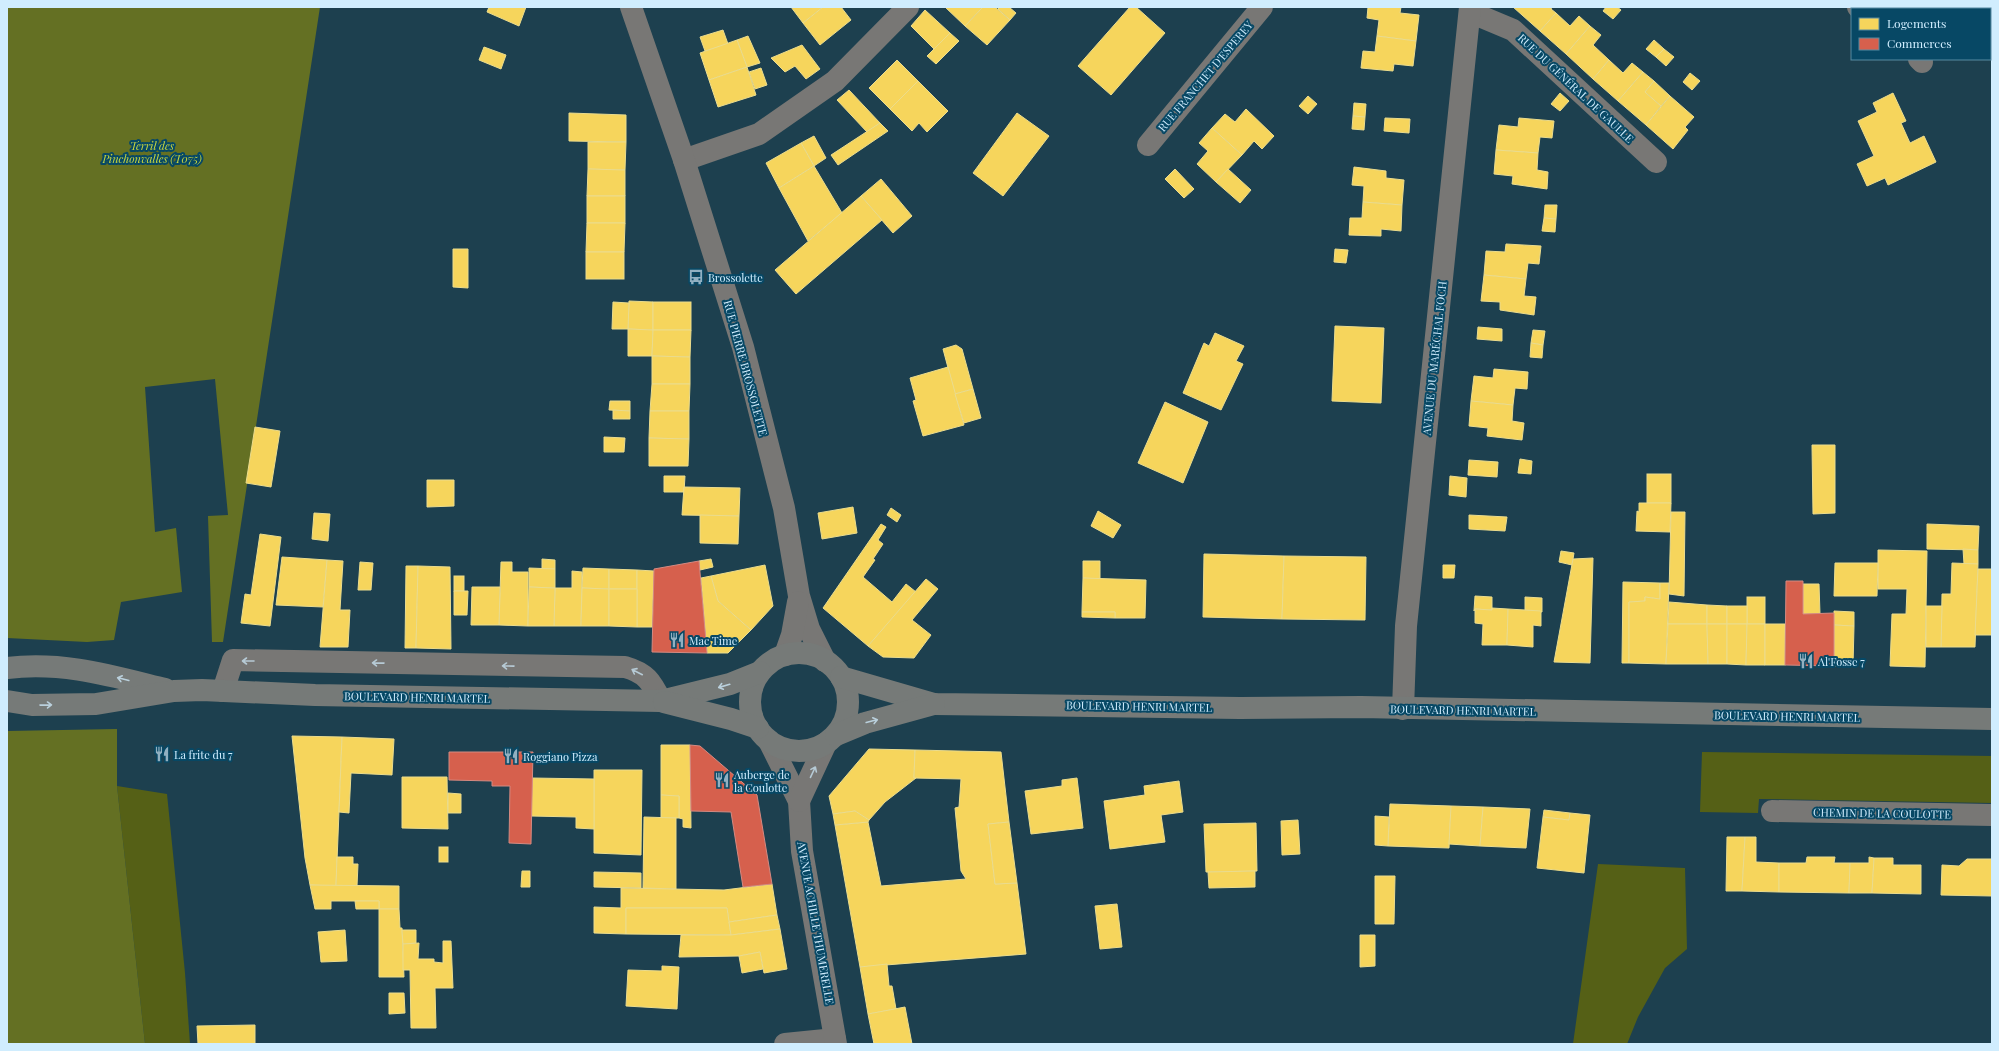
<svg xmlns="http://www.w3.org/2000/svg" width="1999" height="1051" viewBox="0 0 1999 1051" font-family="'Playfair Display',serif">
	<style>
		.green { fill: #556016 }
		.forest { fill: #647023 }
		.homes { fill: #f6d55c; stroke: #ebdc8d }
		.shops { fill: #d6604d; stroke: #d48a82 }
		.lines { fill: none; stroke-linecap: round; stroke-linejoin: round }
		.minor { stroke: #787775; stroke-width: 22 }
		.tertiary { stroke: #787775; stroke-width: 22 }
		.secondary { stroke: #767a78; stroke-width: 22 }
		.oneway { stroke: #b6cad5 }
		.oneway2 { stroke: #bad0dc }
		.labels { text-anchor: middle; dominant-baseline: central; stroke-width: 4; stroke-linejoin: round; paint-order: stroke }
		.street-label { font-size: 11px; fill: #d0edfe; stroke: #074865 }
		.park-label { font-size: 11px; font-style: italic; fill: #c9d73f; stroke: #074865 }
		.poi-label { font-size: 11px; fill: #d0edfe; stroke: #074865; text-anchor: start }
	</style>
	<rect width="100%" height="100%" fill="#1d404f"/>
	<!-- green -->
	<g class="green">
		<path d="M1702 752 1992 756V803L1759 799 1758 813 1700 812Z"/>
		<path d="M117 786 167 794 185 973 190 1044H145Z"/>
		<path d="M1598 864 1685 868 1687 949 1665 968 1638 1017 1627 1044H1573Z"/>
	</g>
	<!-- forest -->
	<g class="forest">
		<path d="M7 7H320L223 642H212L208 516 228 515 215 379 145 387 155 532 176 528 182 592 121 602 114 640 87 642 7 638Z"/>
		<path d="M117 729V786L145 1044H7V731Z"/>
	</g>
	<!-- homes -->
	<g class="homes">
		<path d="M489 7H526L519 26 487 12Z"/>
		<path d="M791 7H823L803 23Z"/>
		<path d="M823 7H841L851 20 820 45 803 23Z"/>
		<path d="M945 7H983L965 26Z"/>
		<path d="M983 7H995L1010 20 987 45 965 26Z"/>
		<path d="M1000 7H1009L1016 13 1010 20 998 9Z"/>
		<path d="M1130 7H1136L1165 33 1111 95 1078 66Z"/>
		<path d="M1368 7H1401L1400 13 1419 15 1416 41 1377 36 1379 20 1367 18Z"/>
		<path d="M1513 7H1552L1551 9 1556 13 1540 31Z"/>
		<path d="M1606 7H1617L1621 10 1613 19 1603 11Z"/>
		<path d="M1886 7H1935L1933 9H1884Z"/>
		<path d="M925 10 950 33 934 49 911 26Z"/>
		<path d="M1556 13 1570 26 1579 16 1590 26 1566 54 1540 31Z"/>
		<path d="M1590 26 1601 35 1593 45 1609 60 1593 79 1566 54Z"/>
		<path d="M723 30 728 44 705 51 700 37Z"/>
		<path d="M950 33 959 41 936 64 927 56Z"/>
		<path d="M748 36 760 63 747 67 737 40Z"/>
		<path d="M1377 36 1416 41 1413 66 1394 64 1393 71 1361 68 1363 51 1375 52Z"/>
		<path d="M737 40 747 67 709 80 700 53Z"/>
		<path d="M1654 40 1664 49 1656 57 1646 49Z"/>
		<path d="M802 45 820 69 806 79 795 66 785 72 771 58Z"/>
		<path d="M484 47 506 55 501 69 479 60Z"/>
		<path d="M1664 49 1674 57 1666 66 1656 57Z"/>
		<path d="M897 60 918 81 890 109 869 88Z"/>
		<path d="M1609 60 1623 73 1632 63 1643 72 1618 101 1593 79Z"/>
		<path d="M747 67 756 95 718 107 709 80Z"/>
		<path d="M761 68 767 85 755 89 749 72Z"/>
		<path d="M1643 72 1654 81 1645 92 1661 106 1646 125 1618 101Z"/>
		<path d="M1690 73 1700 81 1692 90 1683 82Z"/>
		<path d="M918 81 948 111 927 132 919 123 912 131 890 109Z"/>
		<path d="M1654 81 1670 96 1661 106 1645 92Z"/>
		<path d="M849 90 880 123 867 132 837 100Z"/>
		<path d="M1560 93 1569 101 1560 111 1551 104Z"/>
		<path d="M1893 93 1906 121 1901 123 1910 143 1924 136 1936 162 1888 185 1885 178 1867 186 1857 164 1874 156 1858 121 1877 112 1873 103Z"/>
		<path d="M1308 96 1317 104 1308 114 1299 106Z"/>
		<path d="M1670 96 1694 117 1685 127 1688 130 1673 149 1646 125Z"/>
		<path d="M1354 103 1366 104 1365 117 1353 116Z"/>
		<path d="M1246 109 1274 136 1262 149 1254 141 1242 155 1212 128 1225 114 1235 122Z"/>
		<path d="M569 113 626 115V142L569 141Z"/>
		<path d="M1017 113 1049 136 1003 196 973 173Z"/>
		<path d="M1353 116 1365 117 1364 130 1352 129Z"/>
		<path d="M1385 118 1410 119 1409 133 1384 131Z"/>
		<path d="M1519 118 1554 121 1552 138 1540 137 1538 153 1496 150 1499 125 1518 127Z"/>
		<path d="M880 123 888 131 838 165 831 155Z"/>
		<path d="M1212 128 1242 155 1216 182 1197 164 1208 151 1199 143Z"/>
		<path d="M814 136 826 158 814 166 801 143Z"/>
		<path d="M588 142H626L625 170 588 169Z"/>
		<path d="M801 143 814 166 779 188 766 163Z"/>
		<path d="M1496 150 1538 153 1537 170 1548 172 1547 189 1512 184 1513 176 1494 174Z"/>
		<path d="M814 166 842 213 808 241 779 188Z"/>
		<path d="M1354 167 1386 171V178L1404 180 1402 205 1363 202 1364 186 1352 185Z"/>
		<path d="M588 169 625 170V196H587Z"/>
		<path d="M1175 169 1194 189 1184 198 1165 179Z"/>
		<path d="M1228 169 1251 190 1240 203 1216 182Z"/>
		<path d="M881 179 912 216 893 233 861 196Z"/>
		<rect x="587" y="196" width="38" height="27"/>
		<path d="M861 196 882 220 796 294 775 270Z"/>
		<path d="M1363 202 1402 205 1401 231 1381 229V236L1349 235 1350 218H1362Z"/>
		<path d="M1545 205H1557L1556 219 1544 218Z"/>
		<path d="M1544 218 1556 219 1555 232 1542 231Z"/>
		<path d="M587 223H625L624 252H586Z"/>
		<path d="M1506 244 1541 246 1539 264 1528 263 1526 279 1484 275 1486 251 1505 252Z"/>
		<path d="M453 249H468V288L453 287Z"/>
		<path d="M1335 249 1348 250 1346 263 1334 262Z"/>
		<rect x="586" y="252" width="38" height="27"/>
		<path d="M1484 275 1526 279 1524 296 1536 297 1534 315 1500 310V302L1481 301Z"/>
		<path d="M629 301 653 302V330L628 329Z"/>
		<path d="M613 302 629 303 628 329H612Z"/>
		<rect x="653" y="302" width="38" height="28"/>
		<path d="M1335 326 1384 328 1381 403 1332 401Z"/>
		<path d="M1478 327 1502 329V341L1477 339Z"/>
		<path d="M628 329 653 330 652 356H628Z"/>
		<path d="M653 330H691L690 357 652 356Z"/>
		<path d="M1533 330 1545 331 1543 345 1531 343Z"/>
		<path d="M1215 333 1244 346 1236 361 1243 364 1221 410 1183 393 1204 343 1209 346Z"/>
		<path d="M1531 343 1543 345 1542 358 1530 357Z"/>
		<path d="M956 345 962 349 973 389 955 394 943 349Z"/>
		<path d="M652 356 690 357V384H652Z"/>
		<path d="M948 367 964 425 923 436 913 401 916 400 910 378Z"/>
		<path d="M1494 369 1528 372 1527 389 1515 388 1513 405 1471 401 1474 376 1493 378Z"/>
		<path d="M652 384H690L689 411H650Z"/>
		<path d="M973 389 981 418 964 423 955 394Z"/>
		<path d="M610 401H630V411L609 410Z"/>
		<path d="M1471 401 1513 405 1512 421 1524 423 1522 440 1487 436 1488 428 1469 426Z"/>
		<path d="M1165 402 1208 422 1183 483 1138 463Z"/>
		<path d="M613 410 630 411V419H613Z"/>
		<path d="M650 411H689V439L649 438Z"/>
		<path d="M255 427 280 431 271 487 246 483Z"/>
		<path d="M604 437 625 438 624 452H604Z"/>
		<path d="M649 438 689 439 688 466H649Z"/>
		<path d="M1812 445H1835V513L1813 514Z"/>
		<path d="M1520 459 1532 461 1531 474 1518 473Z"/>
		<path d="M1469 460 1498 462 1497 477 1468 475Z"/>
		<rect x="1647" y="474" width="24" height="29"/>
		<path d="M664 476H685L684 492H664Z"/>
		<path d="M1450 476 1467 478 1466 497 1449 495Z"/>
		<path d="M427 480H454V506L427 507Z"/>
		<path d="M684 487 740 488 739 516 682 515Z"/>
		<path d="M1639 503H1671L1670 532 1636 531 1637 511 1639 512Z"/>
		<path d="M853 507 857 533 822 539 818 513Z"/>
		<path d="M891 508 901 515 897 522 887 515Z"/>
		<path d="M1098 511 1121 525 1113 538 1091 526Z"/>
		<path d="M1671 512H1685L1684 596 1669 594Z"/>
		<path d="M314 513 330 514 328 541 312 539Z"/>
		<path d="M700 515 739 516 738 544 700 543Z"/>
		<path d="M1469 515 1507 517 1505 531 1469 529Z"/>
		<path d="M881 524 886 527 878 540 883 544 873 559 875 560 863 577 892 602 906 584 916 592 868 646 823 608Z"/>
		<path d="M1927 524 1979 526 1978 550 1927 549Z"/>
		<path d="M260 534 281 537 270 626 241 623 245 594 251 595Z"/>
		<path d="M1963 549 1978 550V564H1964Z"/>
		<path d="M1878 550 1927 551 1925 667 1890 666 1892 614H1906L1907 589H1878Z"/>
		<path d="M1561 551 1574 553 1572 565 1559 562Z"/>
		<path d="M1204 554 1284 556 1282 619 1203 617Z"/>
		<path d="M1284 556 1366 557 1365 620 1282 619Z"/>
		<path d="M282 557 327 560 323 607 276 605Z"/>
		<path d="M1593 558 1590 663 1554 662 1573 559Z"/>
		<path d="M542 559 555 560V569H542Z"/>
		<path d="M711 559 713 567 700 570 699 561Z"/>
		<path d="M327 560 343 561 340 610H350L348 647H320Z"/>
		<path d="M1083 561H1100V579L1083 578Z"/>
		<path d="M360 562 373 563 371 590H358Z"/>
		<path d="M501 562H512V572H528V626L499 625Z"/>
		<path d="M1835 563H1878L1877 596H1834Z"/>
		<path d="M1952 563 1978 564 1975 647H1941L1942 594H1951Z"/>
		<path d="M765 565 773 606 751 630 718 601 711 576Z"/>
		<path d="M1443 565H1455L1454 578H1443Z"/>
		<path d="M406 566H418L416 648H405Z"/>
		<path d="M418 566 450 567 451 649 416 648Z"/>
		<path d="M529 568 555 569V588L529 587Z"/>
		<path d="M583 568 609 569V589L582 588Z"/>
		<path d="M609 569 637 570V589H609Z"/>
		<path d="M1978 569H1992V635H1975Z"/>
		<path d="M637 570 654 571 652 627H637Z"/>
		<path d="M572 571 582 572 581 626H554L555 588H572Z"/>
		<rect x="454" y="576" width="10" height="15"/>
		<path d="M711 576 718 601 751 630 728 653H707L701 578Z"/>
		<path d="M1083 578 1146 580 1145 618H1115V612H1082Z"/>
		<path d="M926 579 938 589 912 620 931 635 914 658 883 657 868 646Z"/>
		<path d="M1623 582 1660 583V599L1645 597V601L1629 602V663H1622Z"/>
		<path d="M1660 583H1669L1666 664 1629 663V602L1645 601V597L1660 599Z"/>
		<path d="M1803 584H1819L1820 614H1803Z"/>
		<path d="M472 587H500L499 625H471Z"/>
		<path d="M529 587 555 588 554 626H528Z"/>
		<path d="M582 588 609 589V626H581Z"/>
		<path d="M609 589H637V627L609 626Z"/>
		<path d="M454 591H468L467 615H454Z"/>
		<path d="M1475 596 1492 597V610L1475 609 1474 611Z"/>
		<path d="M1525 597 1542 598V612L1525 611Z"/>
		<rect x="1747" y="597" width="18" height="27"/>
		<path d="M1669 602 1707 605V624H1668Z"/>
		<path d="M1707 605 1727 606V624H1707Z"/>
		<rect x="1727" y="606" width="20" height="18"/>
		<path d="M1926 606H1942L1941 647H1926Z"/>
		<path d="M1492 608 1508 609 1507 645H1482L1483 624 1475 623V609L1492 610Z"/>
		<path d="M1508 609 1541 611V626L1533 625V647L1507 645Z"/>
		<path d="M1834 611 1854 612V626L1834 625Z"/>
		<path d="M1082 612H1115V618L1082 617Z"/>
		<path d="M1668 624H1707L1708 664H1666Z"/>
		<path d="M1707 624H1727V664H1708Z"/>
		<path d="M1727 624H1747L1746 665 1727 664Z"/>
		<path d="M1747 624H1765V665H1746Z"/>
		<rect x="1765" y="624" width="20" height="41"/>
		<path d="M1834 625 1854 626 1853 666H1834Z"/>
		<path d="M292 736 342 737 336 886 310 885 305 858Z"/>
		<path d="M342 737 394 739 392 775 351 773 349 813 339 812Z"/>
		<path d="M661 745H690L691 828 683 827V819L679 818V796L661 795Z"/>
		<path d="M869 749 915 750 914 778H916L885 802 869 820 855 811 833 814 829 796Z"/>
		<path d="M915 750 1001 752 1009 822 988 824 995 884 1017 883 1026 954 860 967 835 825 868 822 881 886 966 879 961 871 955 808 959 807 961 779 914 778Z"/>
		<path d="M594 770H642L641 855 594 853Z"/>
		<path d="M402 777H447L448 829 402 828Z"/>
		<path d="M532 778 594 779V829L576 828V817L531 816Z"/>
		<path d="M1077 778 1083 828 1031 834 1025 791 1062 786V780Z"/>
		<path d="M1179 781 1183 812 1161 815 1165 842 1110 849 1104 801 1145 795 1144 786Z"/>
		<path d="M448 793 461 794V813H448Z"/>
		<path d="M661 795 679 796V818H661Z"/>
		<path d="M1390 804 1451 806 1449 848 1388 846Z"/>
		<path d="M1451 806 1483 807 1480 846 1449 844Z"/>
		<path d="M1483 807 1530 809 1526 848 1480 846Z"/>
		<path d="M1544 810 1570 813 1569 820 1543 817Z"/>
		<path d="M855 811 869 820 868 822 835 825 833 814Z"/>
		<path d="M1570 813 1590 815 1584 873 1537 868 1543 817 1569 820Z"/>
		<path d="M1375 816 1389 817 1388 846 1375 845Z"/>
		<path d="M644 817 676 818V889L643 888Z"/>
		<path d="M1298 820 1300 854 1282 855 1281 821Z"/>
		<path d="M1009 822 1017 883 995 884 988 824Z"/>
		<path d="M1256 823 1257 871 1206 872 1204 824Z"/>
		<path d="M1727 837H1745L1742 891H1726Z"/>
		<path d="M1745 837H1756V862L1779 863V892L1742 891Z"/>
		<rect x="439" y="847" width="9" height="15"/>
		<path d="M337 857H353V864H358L357 886H336Z"/>
		<path d="M1807 857H1835L1834 863H1850L1849 893 1779 892V863H1806Z"/>
		<path d="M1869 857 1874 858 1872 893H1849L1850 863H1869Z"/>
		<path d="M1874 858H1893V865H1921V894L1872 893Z"/>
		<path d="M1967 859H1992V896L1941 895 1942 865 1959 866Z"/>
		<path d="M522 871H530V887H521Z"/>
		<path d="M1255 871V887L1209 888 1208 872Z"/>
		<path d="M594 872 641 873V888L594 887Z"/>
		<path d="M1375 876H1395L1394 924H1375Z"/>
		<path d="M772 884 777 915 729 922 727 908H626V934L594 933V907L621 908V888L724 890Z"/>
		<path d="M310 885 399 886V909H379V901H331V909H315Z"/>
		<path d="M355 901H379V909H356Z"/>
		<path d="M1117 904 1122 947 1100 949 1095 906Z"/>
		<path d="M626 908H727L731 935 626 934Z"/>
		<path d="M379 909H399L400 928H402L404 977H379Z"/>
		<path d="M777 915 780 929 731 935 729 922Z"/>
		<path d="M780 929 787 969 764 973 760 952 739 956 679 957 681 935H731Z"/>
		<path d="M345 930 347 961 321 962 318 932Z"/>
		<path d="M402 930H416V943L403 944Z"/>
		<path d="M1360 935H1375V966L1360 967Z"/>
		<path d="M443 941H451L453 988H435L436 1028H411L410 970H403V944L419 943 418 959H434V962L443 963Z"/>
		<path d="M760 952 763 969 742 973 739 956Z"/>
		<path d="M887 964 889 986H892L896 1009 868 1014 860 967Z"/>
		<path d="M662 966 679 967 677 1009 626 1006 628 970 662 971Z"/>
		<path d="M389 993H404L405 1013 389 1014Z"/>
		<path d="M905 1007 912 1044H874L868 1014Z"/>
		<path d="M255 1025V1044H198L197 1026Z"/>
	</g>
	<!-- shops -->
	<g class="shops">
		<path d="M699 561 707 653 652 652 654 569Z"/>
		<path d="M1786 581H1803V614L1834 613V666L1785 665Z"/>
		<path d="M690 745 700 746 757 795 772 884 743 887 731 812 691 811Z"/>
		<path d="M449 752H533L531 844 509 843 510 786H492V781L449 780Z"/>
	</g>
	<g class="lines">
		<!-- minor -->
		<g class="minor">
			<path d="M1858 7 1860 9"/>
			<path d="M1470 12 1513 30 1656 162"/>
			<path d="M1919 59 1922 62"/>
			<path d="M1148 145 1262 7"/>
			<path d="M684 160 759 134 835 81 908 7"/>
			<path d="M223 691 233 660 625 667C646 673 651 681 661 701"/>
			<path d="M1403 709 1406 626 1470 7"/>
			<path d="M1772 811 1992 815"/>
			<path d="M785 1044 835 1039"/>
		</g>
		<!-- tertiary -->
		<g class="tertiary">
			<path d="M631 7 684 160 743 347 784 508 799 596 809 629 825 661"/>
			<path d="M785 655 792 635 798 602"/>
			<path d="M769 741 799 801 802 851 836 1044"/>
			<path d="M799 801 826 743"/>
		</g>
		<!-- secondary -->
		<g class="secondary">
			<circle cx="799" cy="702" r="49"/>
			<path d="M7 668C63 661 112 676 165 689"/>
			<path d="M841 677 934 704 1240 708 1361 707 1992 719"/>
			<path d="M7 701 32 705 96 704 174 691 202 690 315 695 661 701 730 684 760 672"/>
			<path d="M664 702 731 719 758 728"/>
			<path d="M836 735 865 723 934 704"/>
		</g>
	</g>
	<!-- one-way arrows -->
	<defs><path id="oneway-shaft" d="M-6 0H5M1.5-3L5.5 0L1.5 3" fill="none" stroke-width="1.6" stroke-linecap="round" stroke-linejoin="round"/></defs>
	<g class="oneway">
		<use href="#oneway-shaft" transform="translate(248 661) rotate(-180)"/>
		<use href="#oneway-shaft" transform="translate(378 663) rotate(-179)"/>
		<use href="#oneway-shaft" transform="translate(508 666) rotate(-179)"/>
		<use href="#oneway-shaft" transform="translate(637 672) rotate(-153)"/>
		<use href="#oneway-shaft" transform="translate(813 772) rotate(-65)"/>
	</g>
	<g class="oneway2">
		<use href="#oneway-shaft" transform="translate(123 679) rotate(-166)"/>
		<use href="#oneway-shaft" transform="translate(724 686) rotate(164)"/>
		<use href="#oneway-shaft" transform="translate(46 705) rotate(-1)"/>
		<use href="#oneway-shaft" transform="translate(872 721) rotate(-14)"/>
	</g>
	<!-- icons -->
	<defs>
		<symbol id="bus-bare" viewBox="-9 -9 18 18"><path d="M-5-6H5V4H4V6H2V4H-2V6H-4V4H-5ZM-3.5-4V0h7V-4ZM-3.5 1.2v1.5H-2V1.2ZM2 1.2v1.5H3.5V1.2Z" fill="#91b0c1" stroke="#074865" stroke-width="2.5" paint-order="stroke"/></symbol>
		<symbol id="restaurant-bare" viewBox="-9 -9 18 18"><path d="M-5-6h1v4h1v-4h1v4h1v-4h1v5L-1.5 .5V6h-2V.5L-5-1ZM5-6V6H3V1.5H1.5Q1.5-4 5-6Z" fill="#91b0c1" stroke="#074865" stroke-width="2.5" paint-order="stroke"/></symbol>
	</defs>
	<g fill-rule="evenodd">
		<use href="#bus-bare" x="685" y="266" width="22" height="22"/>
		<use href="#restaurant-bare" x="666" y="629" width="22" height="22"/>
		<use href="#restaurant-bare" x="1795" y="650" width="22" height="22"/>
		<use href="#restaurant-bare" x="151" y="743" width="22" height="22"/>
		<use href="#restaurant-bare" x="500" y="745" width="22" height="22"/>
		<use href="#restaurant-bare" x="711" y="769" width="22" height="22"/>
	</g>
	<g class="labels">
		<!-- street labels -->
		<g class="street-label">
			<text transform="translate(1205 76) rotate(-50)">RUE FRANCHET D'ESPEREY</text>
			<text transform="translate(1576 88) rotate(43)">RUE DU GÉNÉRAL DE GAULLE</text>
			<text transform="translate(1434 358) rotate(-84)">AVENUE DU MARÉCHAL FOCH</text>
			<text transform="translate(746 368) rotate(75)">RUE PIERRE BROSSOLETTE</text>
			<text transform="translate(417 697) rotate(1)">BOULEVARD HENRI MARTEL</text>
			<text transform="translate(1139 706) rotate(1)">BOULEVARD HENRI MARTEL</text>
			<text transform="translate(1463 710) rotate(1)">BOULEVARD HENRI MARTEL</text>
			<text transform="translate(1787 716) rotate(1)">BOULEVARD HENRI MARTEL</text>
			<text transform="translate(1882 813) rotate(1)">CHEMIN DE LA COULOTTE</text>
			<text transform="translate(816 923) rotate(80)">AVENUE ACHILLE THUMERELLE</text>
		</g>
		<!-- park labels -->
		<g class="park-label">
			<text x="152" y="145">Terril des<tspan x="152" dy="13">Pinchonvalles (T075)</tspan></text>
		</g>
		<!-- poi labels -->
		<g class="poi-label">
			<text x="708" y="277">Brossolette</text>
			<text x="689" y="640">Mac Time</text>
			<text x="1818" y="661">Al'Fosse 7</text>
			<text x="174" y="754">La frite du 7</text>
			<text x="523" y="756">Roggiano Pizza</text>
			<text x="734" y="774">Auberge de<tspan x="734" dy="13">la Coulotte</tspan></text>
		</g>
	</g>
	<!-- border -->
	<rect width="1999" height="1051" fill="none" stroke="#d0edfe" stroke-width="16"/>
	<!-- legend -->
	<rect x="1851" y="8" width="140" height="52" fill="#074865" stroke="#578aa2"/>
	<rect x="1859" y="18" width="20" height="12" fill="#f6d55c" stroke="#578aa2"/>
	<text x="1887" y="28" font-size="12" fill="#d0edfe">Logements</text>
	<rect x="1859" y="38" width="20" height="12" fill="#d6604d" stroke="#578aa2"/>
	<text x="1887" y="48" font-size="12" fill="#d0edfe">Commerces</text>
</svg>
